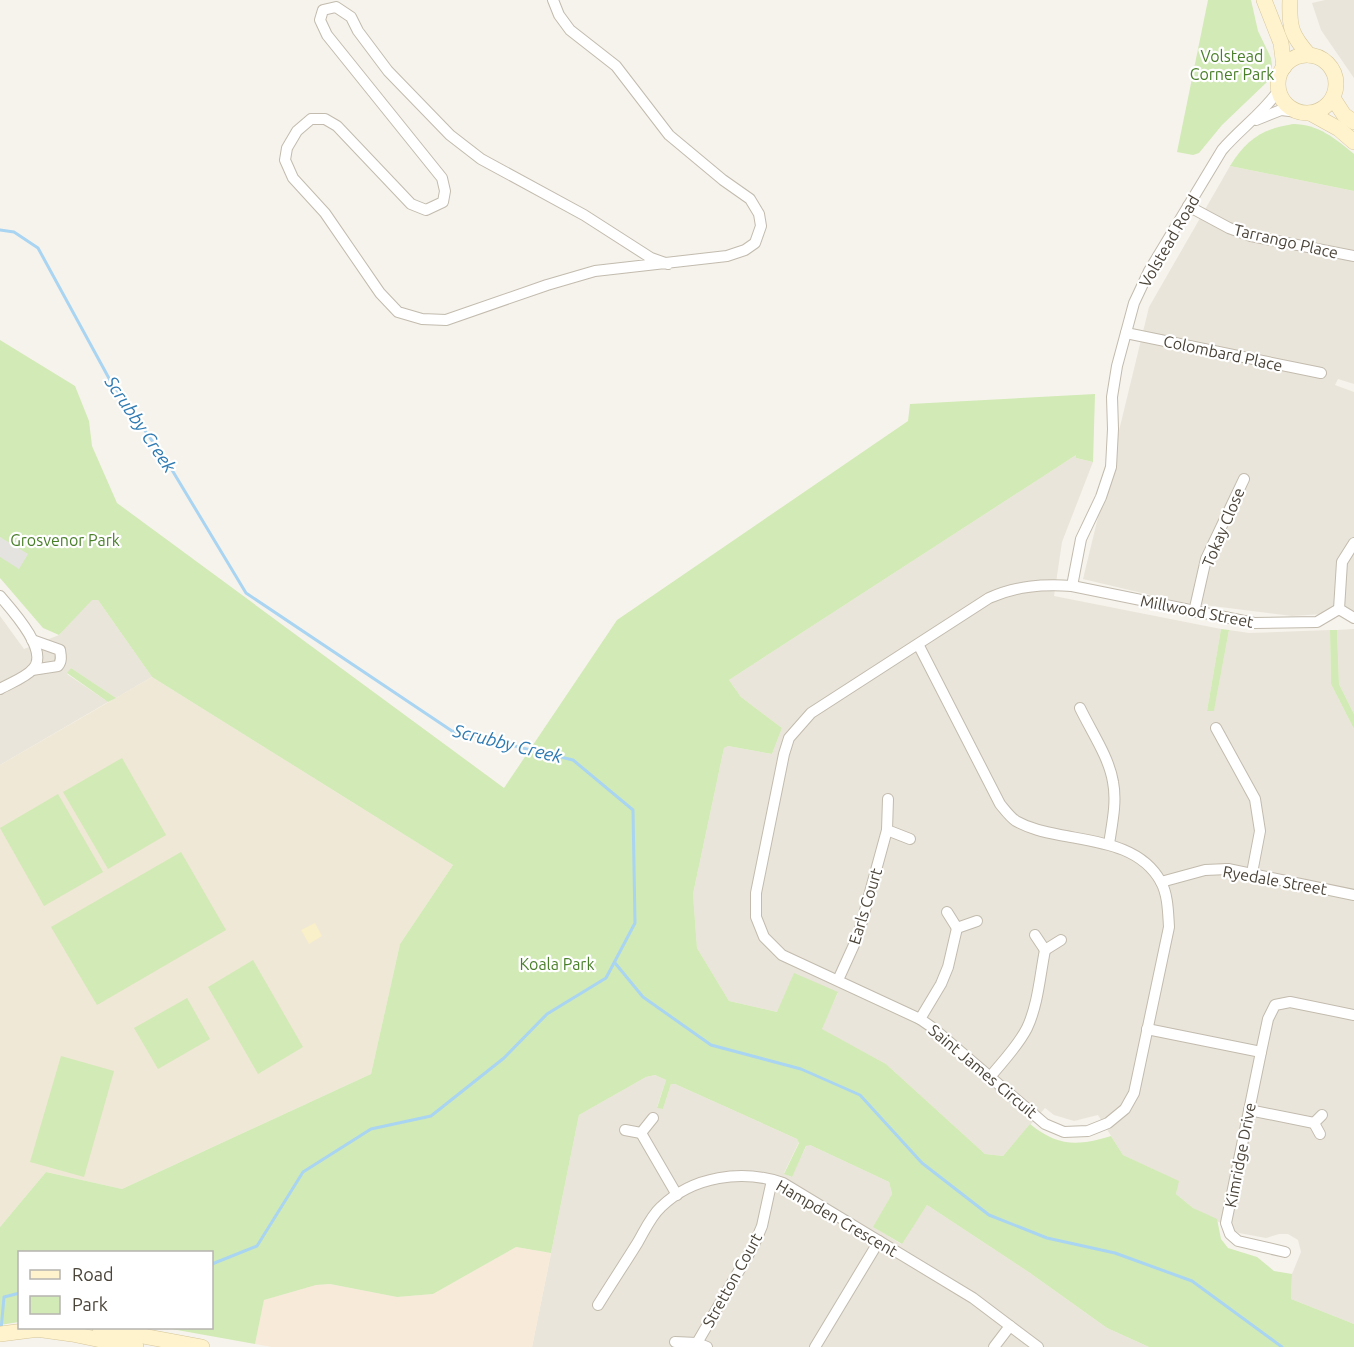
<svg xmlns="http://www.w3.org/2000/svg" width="1354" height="1347" viewBox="0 0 1354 1347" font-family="Ubuntu,sans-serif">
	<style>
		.residential { fill: #eae5da }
		.commercial { fill: #f7ead8 }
		.education { fill: #efe8d6 }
		.green { fill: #d2eab5 }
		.sand { fill: #f9efc9 }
		.parking { fill: #e5e3e0 }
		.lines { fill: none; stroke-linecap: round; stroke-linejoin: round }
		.stream { stroke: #a9d4f2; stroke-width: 3 }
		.street-casing { stroke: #c2bbae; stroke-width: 12 }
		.secondary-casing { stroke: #d6c79b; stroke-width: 16 }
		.street { stroke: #fff; stroke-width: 10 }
		.secondary { stroke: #fff3cd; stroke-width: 15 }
		.labels { text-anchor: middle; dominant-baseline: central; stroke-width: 4.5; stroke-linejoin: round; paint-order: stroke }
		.park-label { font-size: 16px; fill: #4a7f2a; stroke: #fff }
		.street-label { font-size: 16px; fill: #4b4439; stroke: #fff }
		.water-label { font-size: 18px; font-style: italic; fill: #2e7ab2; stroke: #fff }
	</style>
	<rect width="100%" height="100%" fill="#f6f3ec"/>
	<!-- residential -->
	<g class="residential">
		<path d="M1325 0H1354V78L1321 30 1312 3Z"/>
		<path d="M1230 166 1354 191V384L1338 379 1335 385 1354 392V612L1292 616 1180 602 1083 579 1149 307Z"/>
		<path d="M1076 455V458L1093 462 1062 542 1054 596 1221 629 1207 711 1214 710 1229 630 1249 633 1330 630 1331 684 1354 729V1324L1291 1299 1292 1274 1301 1252 1298 1240 1288 1234H1279L1266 1238 1239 1233 1193 1208 1176 1194 1178 1181 1123 1155 1098 1115 1074 1121 1054 1115 1045 1108 1003 1156 985 1154 886 1064 821 1029 838 993 777 1012 729 1001 697 948 693 894 724 748 728 746 772 754 782 728 741 697 729 680Z"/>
		<path d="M92 599 98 600 152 677 116 698 71 668 67 674 108 702 0 765V616L24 649 59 635Z"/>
		<path d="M1354 629V714L1339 684 1337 630Z"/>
		<path d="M655 1075 666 1080 657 1107 663 1109 671 1084H675L797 1139 799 1142 784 1173 791 1177 807 1145H810L889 1182 892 1194 874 1227 901 1244 927 1205 1030 1273 1107 1328 1149 1347H532L579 1115 646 1077Z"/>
	</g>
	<!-- commercial -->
	<path class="commercial" d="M516 1247 551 1253 532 1347H272L255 1344 264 1300 316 1285 330 1284 397 1297 433 1294Z"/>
	<!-- education -->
	<path class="education" d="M152 677 453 865 400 944 371 1074 122 1189 46 1172 0 1227V765Z"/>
	<!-- green -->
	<g class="green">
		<path d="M1208 0H1251L1258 31 1271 58 1272 66 1268 81 1222 125 1199 153 1193 155 1177 152Z"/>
		<path d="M1293 124C1318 124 1336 139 1354 154V191L1230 166C1247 139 1262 129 1293 124Z"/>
		<path d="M0 340 75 386 89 421 92 446 117 503 504 788 617 620 908 421 910 404 1095 394 1093 462 1076 458V455L729 680 741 697 782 728 772 754 728 746 724 748 693 894 697 948 729 1001 777 1012 794 973 838 992 822 1029 886 1064 985 1154 1003 1156 1030 1124C1058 1147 1078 1146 1111 1136L1123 1155 1179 1181 1176 1194 1193 1208 1217 1219 1221 1239 1228 1248 1257 1257 1274 1271 1292 1274 1291 1299 1354 1324V1347H1149L1107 1328 1030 1273 927 1205 902 1244 873 1227 892 1194 889 1182 810 1145 806 1146 792 1177 784 1174 799 1143 797 1139 675 1084H671L663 1109 657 1108 666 1080 655 1075 646 1077 579 1115 551 1253 516 1247 433 1294 397 1297 330 1284 316 1285 264 1300 255 1344 166 1328H212V1252H20L19 1322 0 1325V1227L46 1172 122 1189 371 1074 400 944 453 865 152 677 98 600H92L59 635 43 628 0 578Z"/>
		<path d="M1221 629 1229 630 1214 711H1207Z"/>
		<path d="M1330 630H1337L1339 684 1354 714V729L1331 684Z"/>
		<path d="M71 668 116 698 108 702 67 673Z"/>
		<path d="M122 758 166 835 108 869 63 792Z"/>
		<path d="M58 794 103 872 44 906 0 828Z"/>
		<path d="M181 852 226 930 97 1005 51 927Z"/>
		<path d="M253 960 303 1047 258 1074 208 987Z"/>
		<path d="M187 998 210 1039 158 1069 134 1028Z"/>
		<path d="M61 1056 114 1071 84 1177 30 1162Z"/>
	</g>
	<!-- sand -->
	<path class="sand" d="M315 923 322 936 309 944 301 930Z"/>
	<!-- parking -->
	<path class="parking" d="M0 537 28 554 19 569 0 557Z"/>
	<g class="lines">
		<!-- stream -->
		<g class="stream">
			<path d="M0 230 14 232 38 248 111 382 169 465 246 593 452 731 573 760 633 810 635 923 606 978 547 1014 504 1058 431 1116 371 1129 303 1172 257 1246 212 1264"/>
			<path d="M615 963 643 997 711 1045 801 1069 860 1095 922 1163 989 1215 1047 1238 1115 1253 1192 1281 1282 1347"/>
			<path d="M1 1330 4 1297 20 1293"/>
		</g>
		<defs>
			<g id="street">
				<path d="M553 0 559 15 570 30 616 66 669 135 723 180 750 199 759 214 761 226 755 243 745 250 727 256 595 271 547 285 446 320 422 319 398 312 380 293 325 213 293 178 285 160 287 148 297 131 311 119H325L337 126 411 204 426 210 443 202 445 191 442 178 327 35 320 20 323 10 336 7 351 17 358 31 388 71 450 135 481 159 584 215 651 258 668 264"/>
				<path d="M1256 120 1281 110 1298 112"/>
				<path d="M1188 206 1229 228 1251 236 1354 256"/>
				<path d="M1126 333 1321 373"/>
				<path d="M1072 586 1081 539 1101 497 1111 467 1113 429 1112 397 1117 366 1134 303 1149 271 1222 150C1240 129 1263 113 1279 90"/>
				<path d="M0 596C12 610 50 651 33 669 25 678 10 683 0 689"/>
				<path d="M1339 609 1342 562 1354 543"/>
				<path d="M1194 612 1206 559 1244 479"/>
				<path d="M32 640 60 650C61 656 62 661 58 666L32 670"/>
				<path d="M918 644 1000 804C1005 810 1010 817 1016 821 1030 829 1045 832 1060 835 1096 842 1141 845 1161 882 1168 895 1168 912 1169 927L1134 1093 1125 1109 1108 1123 1088 1131 1064 1132 1045 1124 933 1028 920 1019 782 955 764 937 756 917V893L784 754 789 738 811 713 989 598C1016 586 1042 584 1072 586L1254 623 1317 622 1339 609 1354 618"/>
				<path d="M1080 708C1091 731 1109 757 1113 782 1117 802 1112 824 1109 844"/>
				<path d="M1216 728 1255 799 1260 831 1252 873"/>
				<path d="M888 799 887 830 910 839"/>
				<path d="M1161 882 1205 870 1228 869 1354 895"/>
				<path d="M947 912 957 928 977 921"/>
				<path d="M1035 935 1045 950 1061 940"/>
				<path d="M838 980 858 936 887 830"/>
				<path d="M920 1019 941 984 948 967 957 928"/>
				<path d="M1147 1029 1261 1052 1268 1019 1275 1005 1290 1002 1354 1015"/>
				<path d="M1261 1052 1226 1223 1230 1234 1238 1241 1285 1252"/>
				<path d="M990 1077C1003 1061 1018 1046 1027 1028 1038 1005 1040 975 1045 950"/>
				<path d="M1249 1110 1314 1123"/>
				<path d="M625 1130 641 1133 653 1118"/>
				<path d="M641 1133 677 1195"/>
				<path d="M1320 1134 1314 1123 1322 1115"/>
				<path d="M598 1305C611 1284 625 1263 638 1242 645 1230 651 1216 661 1207 693 1176 742 1169 783 1183L973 1298 1038 1347"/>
				<path d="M675 1342 697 1343 707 1347"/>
				<path d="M697 1343 754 1245 762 1226 772 1180"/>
				<path d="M815 1347 879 1241"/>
				<path d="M994 1347 1010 1326"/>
			</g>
			<g id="secondary">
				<path d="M1264 0 1281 43 1284 67"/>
				<path d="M1290 0C1289 27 1291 35 1309 55"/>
				<circle cx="1307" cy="84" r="29"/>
				<path d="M1333 98 1344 115 1354 122"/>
				<path d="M1310 113 1339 129 1354 142"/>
				<path d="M100 1328 202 1347"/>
				<path d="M36 1329 72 1334 136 1347"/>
				<path d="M0 1334 47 1328"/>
			</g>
		</defs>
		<!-- street casing -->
		<use href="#street" class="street-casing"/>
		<!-- secondary casing -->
		<use href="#secondary" class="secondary-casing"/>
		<!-- street -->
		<use href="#street" class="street"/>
		<!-- secondary -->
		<use href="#secondary" class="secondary"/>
	</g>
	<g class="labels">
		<!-- park labels -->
		<g class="park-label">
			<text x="1232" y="56">Volstead<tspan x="1232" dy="18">Corner Park</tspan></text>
			<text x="65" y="540">Grosvenor Park</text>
			<text x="557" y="964">Koala Park</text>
		</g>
		<!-- street labels -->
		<g class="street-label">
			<text transform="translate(1169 241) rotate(-60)">Volstead Road</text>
			<text transform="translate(1286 241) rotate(13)">Tarrango Place</text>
			<text transform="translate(1223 353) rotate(12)">Colombard Place</text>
			<text transform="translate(1223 527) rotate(-67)">Tokay Close</text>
			<text transform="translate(1197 611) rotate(11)">Millwood Street</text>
			<text transform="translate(1275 880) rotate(10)">Ryedale Street</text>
			<text transform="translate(865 906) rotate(-73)">Earls Court</text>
			<text transform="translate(983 1071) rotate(40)">Saint James Circuit</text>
			<text transform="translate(1240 1155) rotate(-79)">Kimridge Drive</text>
			<text transform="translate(837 1218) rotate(30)">Hampden Crescent</text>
			<text transform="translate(732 1280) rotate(-61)">Stretton Court</text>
		</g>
		<!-- water labels -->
		<g class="water-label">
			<text transform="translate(141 424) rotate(56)">Scrubby Creek</text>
			<text transform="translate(508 743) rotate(14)">Scrubby Creek</text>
		</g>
	</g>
	<!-- legend -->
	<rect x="18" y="1251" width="195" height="78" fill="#ffffff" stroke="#b7b4b0" stroke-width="1.5"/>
	<rect x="30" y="1270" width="30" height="9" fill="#fff3cd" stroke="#b7b4b0" stroke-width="1.5"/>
	<text x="72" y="1281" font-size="18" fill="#4b4439">Road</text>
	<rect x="30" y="1296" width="30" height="18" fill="#d2eab5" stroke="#b7b4b0" stroke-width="1.5"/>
	<text x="72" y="1311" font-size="18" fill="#4b4439">Park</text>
</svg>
